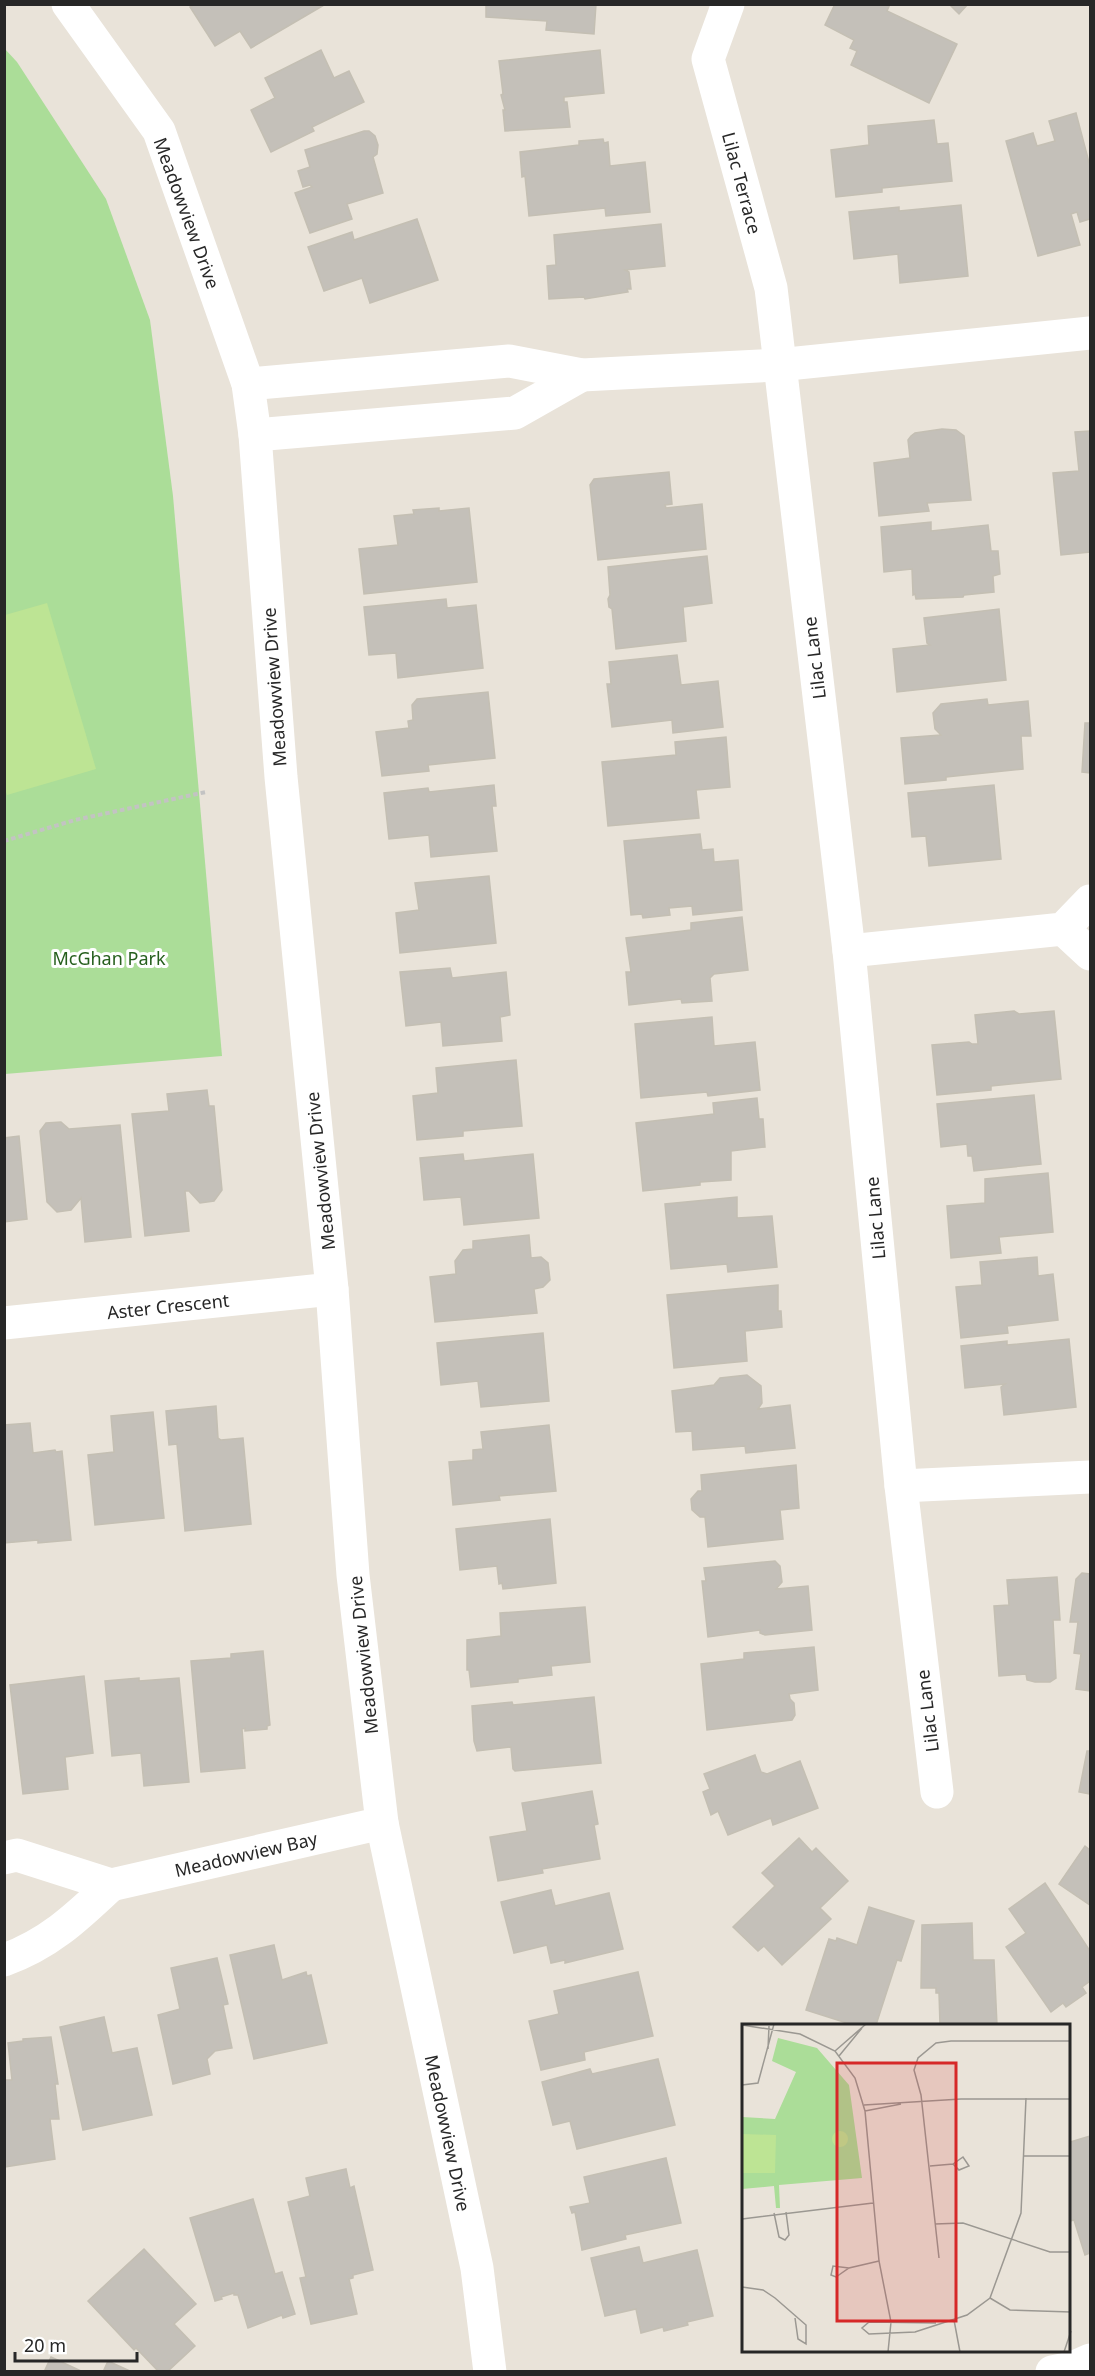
<svg xmlns="http://www.w3.org/2000/svg" width="1095" height="2376" viewBox="0 0 1095 2376" font-family="'Noto Sans',sans-serif">
	<style>
		.green { fill: #abdd98 }
		.pitch { fill: #bde494 }
		.building { fill: #c4c0b9; stroke: #c4bfb3; stroke-width: 1.5 }
		.lines { fill: none; stroke-linecap: round; stroke-linejoin: round }
		.path { stroke: #c3c3c3; stroke-width: 4; stroke-dasharray: 4.5 3; stroke-linecap: butt }
		.minor { stroke: #fff; stroke-width: 33 }
		.tertiary { stroke: #fff; stroke-width: 33 }
		.labels { text-anchor: middle; dominant-baseline: central; stroke-width: 6; stroke-linejoin: round; paint-order: stroke }
		.street-label { font-size: 18px; fill: #272727; stroke: #fff }
		.park-label { font-size: 18px; fill: #265f1d; stroke: #fff }
		.inset-road { fill: none; stroke: #9b9892; stroke-width: 1.5 }
		.view { fill: #d62828; fill-opacity: 0.15; stroke: #d62828; stroke-width: 3 }
		.inset-edge { fill: none; stroke: #272727; stroke-width: 3 }
	</style>
	<rect width="100%" height="100%" fill="#e9e3d9"/>
	<!-- green -->
	<path class="green" d="M4 48 17 62 106 199 150 320 173 496 222 1056 5 1074Z"/>
	<!-- pitch -->
	<path class="pitch" d="M47 603 96 769 7 795 4 786 5 615Z"/>
	<!-- building -->
	<g class="building">
		<path d="M195 4H324V5L251 48 240 31 215 46 190 7Z"/>
		<path d="M486 4H596L594 34 546 30 547 21 486 17Z"/>
		<path d="M835 4H890L887 11 957 44 929 103 851 65 857 51 850 48 854 40 825 25Z"/>
		<path d="M949 4H968L959 14Z"/>
		<path d="M321 50 334 78 349 71 364 102 312 127 314 131 271 152 251 110 275 98 265 78Z"/>
		<path d="M600 50 604 93 564 97V102H567L570 127 505 131 503 110H505L501 95 503 94 499 61Z"/>
		<path d="M1076 113 1090 166V219L1080 222 1077 212 1071 214 1080 245 1038 256 1006 141 1033 133 1037 146 1055 141 1049 121Z"/>
		<path d="M934 120 937 144 948 143 952 181 882 188V192L836 197 831 150 869 145 868 126Z"/>
		<path d="M364 131H369L375 136 378 145 377 154 373 157 383 193 347 204 352 219 310 233 295 193 312 187 310 185 303 187 298 171 310 167 305 150Z"/>
		<path d="M603 139 604 143 608 142 610 166 645 162 650 212 606 216 605 208 529 216 525 176 522 177 520 152 579 145V141Z"/>
		<path d="M961 205 968 276 900 283 898 254 854 259 849 212 899 207V211Z"/>
		<path d="M417 219 438 280 370 303 362 278 324 291 308 247 352 232 354 240Z"/>
		<path d="M661 224 665 266 625 270 629 272 631 289H627L628 292 585 299 584 297 549 299 547 266 556 265 554 235Z"/>
		<path d="M942 429 956 430 964 436 971 500 927 503 929 511 879 516 874 463 910 458 908 440 911 436 915 433Z"/>
		<path d="M1090 431V552L1061 555 1053 473 1079 471 1075 432Z"/>
		<path d="M669 472 672 504 665 505 666 508 702 504 706 549 598 560 590 485 594 479Z"/>
		<path d="M439 508V511L469 508 477 582 364 594 359 549 398 545 394 516 414 514 413 510Z"/>
		<path d="M931 522V531L988 525 991 551H998L1000 574 993 576 994 592 964 595 963 597 916 599 915 594 913 595 912 569 884 572 881 527Z"/>
		<path d="M707 556 712 603 683 607 686 641 616 649 612 609 609 607 608 599 610 595 608 567Z"/>
		<path d="M446 599 447 608 476 605 483 668 398 678 396 653 369 655 364 607Z"/>
		<path d="M999 609 1006 680 897 692 893 649 930 645 927 643 924 618Z"/>
		<path d="M677 655 681 685 718 681 723 727 673 733 672 720 612 727 607 684H611L609 662Z"/>
		<path d="M488 692 495 758 428 765 429 771 382 776 376 732 409 728 408 721 413 720 412 705 417 699Z"/>
		<path d="M987 699 988 705 1028 701 1031 736H1021L1023 769 946 777V780L905 784 901 738 941 735 935 729 933 713 941 704Z"/>
		<path d="M1085 723H1090V773L1082 772Z"/>
		<path d="M726 737 730 787 696 790 699 818 608 826 602 762 676 755 675 742Z"/>
		<path d="M494 785 496 806H492L497 851 431 857 429 835 389 839 384 793 428 788 429 792Z"/>
		<path d="M994 785 1001 859 929 866 926 836 912 837 908 793Z"/>
		<path d="M700 834 702 850 713 849 714 862 738 860 742 910 693 915 692 906 669 908 670 915 643 918 642 914 631 915 624 841Z"/>
		<path d="M489 876 496 943 400 953 396 913 419 910 415 883Z"/>
		<path d="M742 917 748 970 714 974 710 978 712 1001 682 1003 681 999 629 1005 626 972H631L626 938 691 930V923Z"/>
		<path d="M450 968 452 978 506 972 510 1015 500 1017 502 1041 443 1046 441 1022 406 1026 400 972Z"/>
		<path d="M1014 1011 1019 1014 1054 1011 1061 1079 991 1086V1090L937 1095 932 1045 969 1042 972 1044H978L975 1015Z"/>
		<path d="M712 1017 714 1046 755 1042 760 1090 708 1096 707 1092 641 1098 635 1024Z"/>
		<path d="M516 1060 522 1126 463 1131V1136L417 1140 413 1096 438 1093 436 1068Z"/>
		<path d="M207 1090 209 1106H214L222 1190 214 1201 200 1203 189 1191H185L189 1231 145 1236 132 1114 169 1111 167 1094Z"/>
		<path d="M1034 1095 1041 1164 974 1171 972 1156H968L967 1144 941 1147 937 1104Z"/>
		<path d="M757 1098 759 1119H763L765 1147 731 1151V1180L700 1182V1185L643 1191 636 1123 714 1114 713 1103Z"/>
		<path d="M61 1122 69 1129 120 1125 131 1237 85 1242 81 1198 71 1210 57 1212 47 1202 40 1131 46 1123Z"/>
		<path d="M19 1136 27 1219 4 1222V1138Z"/>
		<path d="M463 1154 464 1161 533 1154 539 1218 464 1225 461 1197 424 1200 420 1158Z"/>
		<path d="M1048 1173 1053 1232 999 1237 1001 1253 951 1258 947 1206 985 1203V1179Z"/>
		<path d="M737 1197V1218L772 1216 777 1267 728 1272 727 1264 671 1269 665 1204Z"/>
		<path d="M529 1235 531 1258 541 1257 548 1263 550 1280 543 1287 534 1289 537 1313 435 1322 430 1277 456 1274 455 1261 463 1250 473 1249V1241Z"/>
		<path d="M1037 1257 1038 1276 1053 1274 1058 1320 1007 1326 1008 1333 961 1338 956 1287 982 1285 980 1262Z"/>
		<path d="M778 1285V1311H781L782 1327 745 1331 747 1361 674 1368 667 1295Z"/>
		<path d="M543 1333 549 1401 481 1407 478 1381 441 1385 437 1343Z"/>
		<path d="M1069 1339 1076 1407 1004 1415 1001 1387 1005 1384 965 1388 961 1346 1007 1341V1345Z"/>
		<path d="M747 1375 761 1386 762 1403 758 1409 790 1405 795 1448 746 1453 745 1446 693 1450 692 1431 676 1432 672 1391 714 1385 720 1378Z"/>
		<path d="M216 1406 218 1438 221 1440 243 1438 251 1524 185 1531 177 1444 169 1445 166 1411Z"/>
		<path d="M153 1412 164 1518 95 1525 88 1455 114 1452 111 1416Z"/>
		<path d="M30 1423 33 1453 55 1450 56 1452 62 1451 71 1540 38 1543V1540L4 1543V1425Z"/>
		<path d="M549 1425 556 1491 499 1496 500 1500 453 1505 449 1462 473 1460V1450L483 1449 481 1432Z"/>
		<path d="M796 1465 799 1508 780 1510 783 1539 708 1547 705 1517H700L692 1510 691 1499 698 1491H702L701 1475Z"/>
		<path d="M550 1519 556 1583 503 1589 502 1583 499 1584 497 1566 460 1570 456 1529Z"/>
		<path d="M775 1561 780 1566 782 1582 776 1589 808 1586 812 1630 765 1635 760 1633V1630L708 1637 702 1581H706L704 1568Z"/>
		<path d="M1082 1573 1090 1574V1691L1076 1689 1081 1654 1074 1653 1078 1622H1070L1076 1579Z"/>
		<path d="M1057 1577 1060 1620H1053L1056 1678 1050 1682H1035L1027 1680 1026 1674 999 1676 994 1606 1009 1605 1007 1580Z"/>
		<path d="M585 1607 590 1662 551 1666 552 1675 518 1679V1682L471 1687 469 1670H467V1640L501 1636 500 1613Z"/>
		<path d="M814 1647 818 1690 789 1694 790 1699 794 1703 795 1715 792 1720 707 1730 701 1664 744 1659V1653Z"/>
		<path d="M263 1651 270 1725 267 1726V1729L245 1731V1728L242 1729 245 1768 201 1772 191 1661 231 1658V1654Z"/>
		<path d="M84 1676 93 1753 65 1757 68 1789 23 1794 10 1685Z"/>
		<path d="M139 1678V1681L179 1678 189 1782 144 1786 141 1753 112 1756 105 1681Z"/>
		<path d="M594 1697 601 1763 515 1771 513 1769 511 1747 477 1751 474 1741 472 1706 512 1702 513 1705Z"/>
		<path d="M1087 1751H1090V1794L1079 1792Z"/>
		<path d="M755 1755 761 1772 767 1774 800 1761 818 1808 773 1825 771 1818 728 1835 718 1811 711 1815 703 1792 710 1789 704 1774Z"/>
		<path d="M592 1791 598 1824 594 1825 600 1859 542 1869 543 1873 498 1881 490 1837 527 1831 522 1803Z"/>
		<path d="M799 1838 812 1852 816 1848 848 1881 820 1908 831 1919 782 1965 764 1946 758 1951 733 1927 775 1886 762 1873Z"/>
		<path d="M1085 1846 1090 1850V1905L1059 1884Z"/>
		<path d="M1045 1883 1090 1951V1981L1082 1987 1086 1993 1066 2007 1063 2003 1051 2012 1006 1947 1026 1933 1009 1909Z"/>
		<path d="M551 1890 555 1906 609 1893 623 1949 565 1963V1960L551 1963 547 1945 514 1953 501 1902Z"/>
		<path d="M869 1907 914 1921 901 1961 897 1960 876 2025H853L806 2010 829 1939 836 1941 837 1938 857 1945Z"/>
		<path d="M972 1923 973 1960H994L997 2025H940L939 1993H936V1988H921L922 1925Z"/>
		<path d="M274 1945 282 1980 306 1972 307 1976 311 1975 327 2043 254 2059 230 1955Z"/>
		<path d="M217 1958 228 2004 223 2005 232 2048 215 2051 207 2059 210 2074 173 2084 158 2015 180 2009 171 1968Z"/>
		<path d="M638 1972 653 2036 584 2052 585 2060 541 2070 529 2021 559 2014 554 1991Z"/>
		<path d="M104 2017 112 2053 137 2048 152 2115 83 2130 60 2027Z"/>
		<path d="M51 2037 58 2084H55L59 2119H50L55 2159 4 2167V2078L5 2080H12L8 2043 23 2041V2039Z"/>
		<path d="M658 2059 675 2125 577 2149 570 2121 553 2125 542 2082 590 2069 592 2074Z"/>
		<path d="M1090 2136V2253L1085 2255 1074 2220 1070 2221V2142Z"/>
		<path d="M666 2158 681 2223 625 2235 626 2239 582 2250 575 2212 572 2213 570 2207 590 2203 584 2177Z"/>
		<path d="M346 2169 350 2188 354 2186 373 2270 353 2275V2278L349 2279 357 2314 311 2324 300 2278 306 2277 288 2202 310 2196 306 2178Z"/>
		<path d="M253 2199 275 2274 282 2272 295 2314 283 2318 282 2315 248 2328 238 2295H234V2293L221 2297 222 2299 215 2301 190 2218Z"/>
		<path d="M639 2247 643 2263 697 2250 713 2316 687 2322 688 2325 664 2331 663 2327 641 2333 636 2309 605 2316 591 2258Z"/>
		<path d="M144 2249 196 2304 174 2324 195 2346 167 2372H159L136 2348 134 2350 88 2301Z"/>
		<path d="M51 2357 83 2372H44Z"/>
		<path d="M108 2361 132 2372H103Z"/>
	</g>
	<g class="lines">
		<!-- path -->
		<path class="path" d="M4 841 75 820 206 792"/>
		<!-- minor -->
		<g class="minor">
			<path d="M728 4 708 59 771 288 849 951 901 1486 937 1792"/>
			<path d="M248 384 509 361 582 375 778 365 1090 333"/>
			<path d="M255 435 515 413 582 375"/>
			<path d="M1063 929 1090 954"/>
			<path d="M849 951 1063 929 1090 901"/>
			<path d="M4 1323 332 1289"/>
			<path d="M901 1486 1090 1477"/>
			<path d="M4 1858 17 1855 111 1885 382 1823"/>
			<path d="M4 1960C49 1944 77 1917 111 1885"/>
			<path d="M1052 2372 1072 2368 1090 2360"/>
		</g>
		<!-- tertiary -->
		<path class="tertiary" d="M68 4 159 131 248 384 255 435 281 777 332 1289 353 1575 382 1823 477 2268 490 2372"/>
	</g>
	<g class="labels">
		<!-- street labels -->
		<g class="street-label">
			<text transform="translate(742 183) rotate(75)">Lilac Terrace</text>
			<text transform="translate(187 213) rotate(70)">Meadowview Drive</text>
			<text transform="translate(814 658) rotate(-97)">Lilac Lane</text>
			<text transform="translate(274 687) rotate(-94)">Meadowview Drive</text>
			<text transform="translate(320 1171) rotate(-96)">Meadowview Drive</text>
			<text transform="translate(875 1218) rotate(-95)">Lilac Lane</text>
			<text transform="translate(168 1306) rotate(-6)">Aster Crescent</text>
			<text transform="translate(363 1655) rotate(-96)">Meadowview Drive</text>
			<text transform="translate(927 1711) rotate(-97)">Lilac Lane</text>
			<text transform="translate(246 1854) rotate(-13)">Meadowview Bay</text>
			<text transform="translate(448 2133) rotate(78)">Meadowview Drive</text>
		</g>
		<!-- park labels -->
		<g class="park-label">
			<text x="109" y="958">McGhan Park</text>
		</g>
	</g>
	<!-- overview -->
	<g transform="translate(742 2024)">
		<rect width="328" height="328" fill="#e9e3d9"/>
		<path d="M36 14 75 24 107 61 120 154 37 161 38 184H34L32 162 0 165V93L33 95 54 48 30 37Z" fill="#abdd98"/>
		<path d="M90 115a8 8 0 1 1 16 0a8 8 0 1 1-16 0ZM0 110 34 111 33 149H0Z" fill="#bde494"/>
		<path class="inset-road" d="M0 1 58 10 93 27 113 54 123 87 137 237 149 298 146 328M26 25 27 2M93 27 124 0M97 32 120 4M0 61 16 59 32 0M122 81 219 75H329M123 87 159 80M282 132H329M188 142 211 140 221 133 227 142 217 146 211 140M32 189 37 213 43 216 47 211 44 188M0 195 131 179M193 200 221 199 308 228H329M197 234 179 71 172 46 176 34 194 19 209 17H329M107 244 91 242 89 251 94 253 107 244 137 237M0 263 21 266 33 274 64 301V320L56 315 53 294M248 274 268 286 329 288M212 296 218 328M194 299 127 298 120 304 127 310 173 308 225 291 248 274 279 189 284 74M322 328 329 307"/>
		<path class="view" d="M95 39H214V297H95Z"/>
		<rect width="328" height="328" class="inset-edge"/>
	</g>
	<!-- border -->
	<rect width="1095" height="2376" fill="none" stroke="#272727" stroke-width="12"/>
	<!-- scale -->
	<path d="M15 2352v9h122v-9" fill="none" stroke="#272727" stroke-width="3"/>
	<text x="24" y="2352" font-size="18" fill="#272727" stroke="#ffffff" stroke-width="4.5" paint-order="stroke">20 m</text>
</svg>
